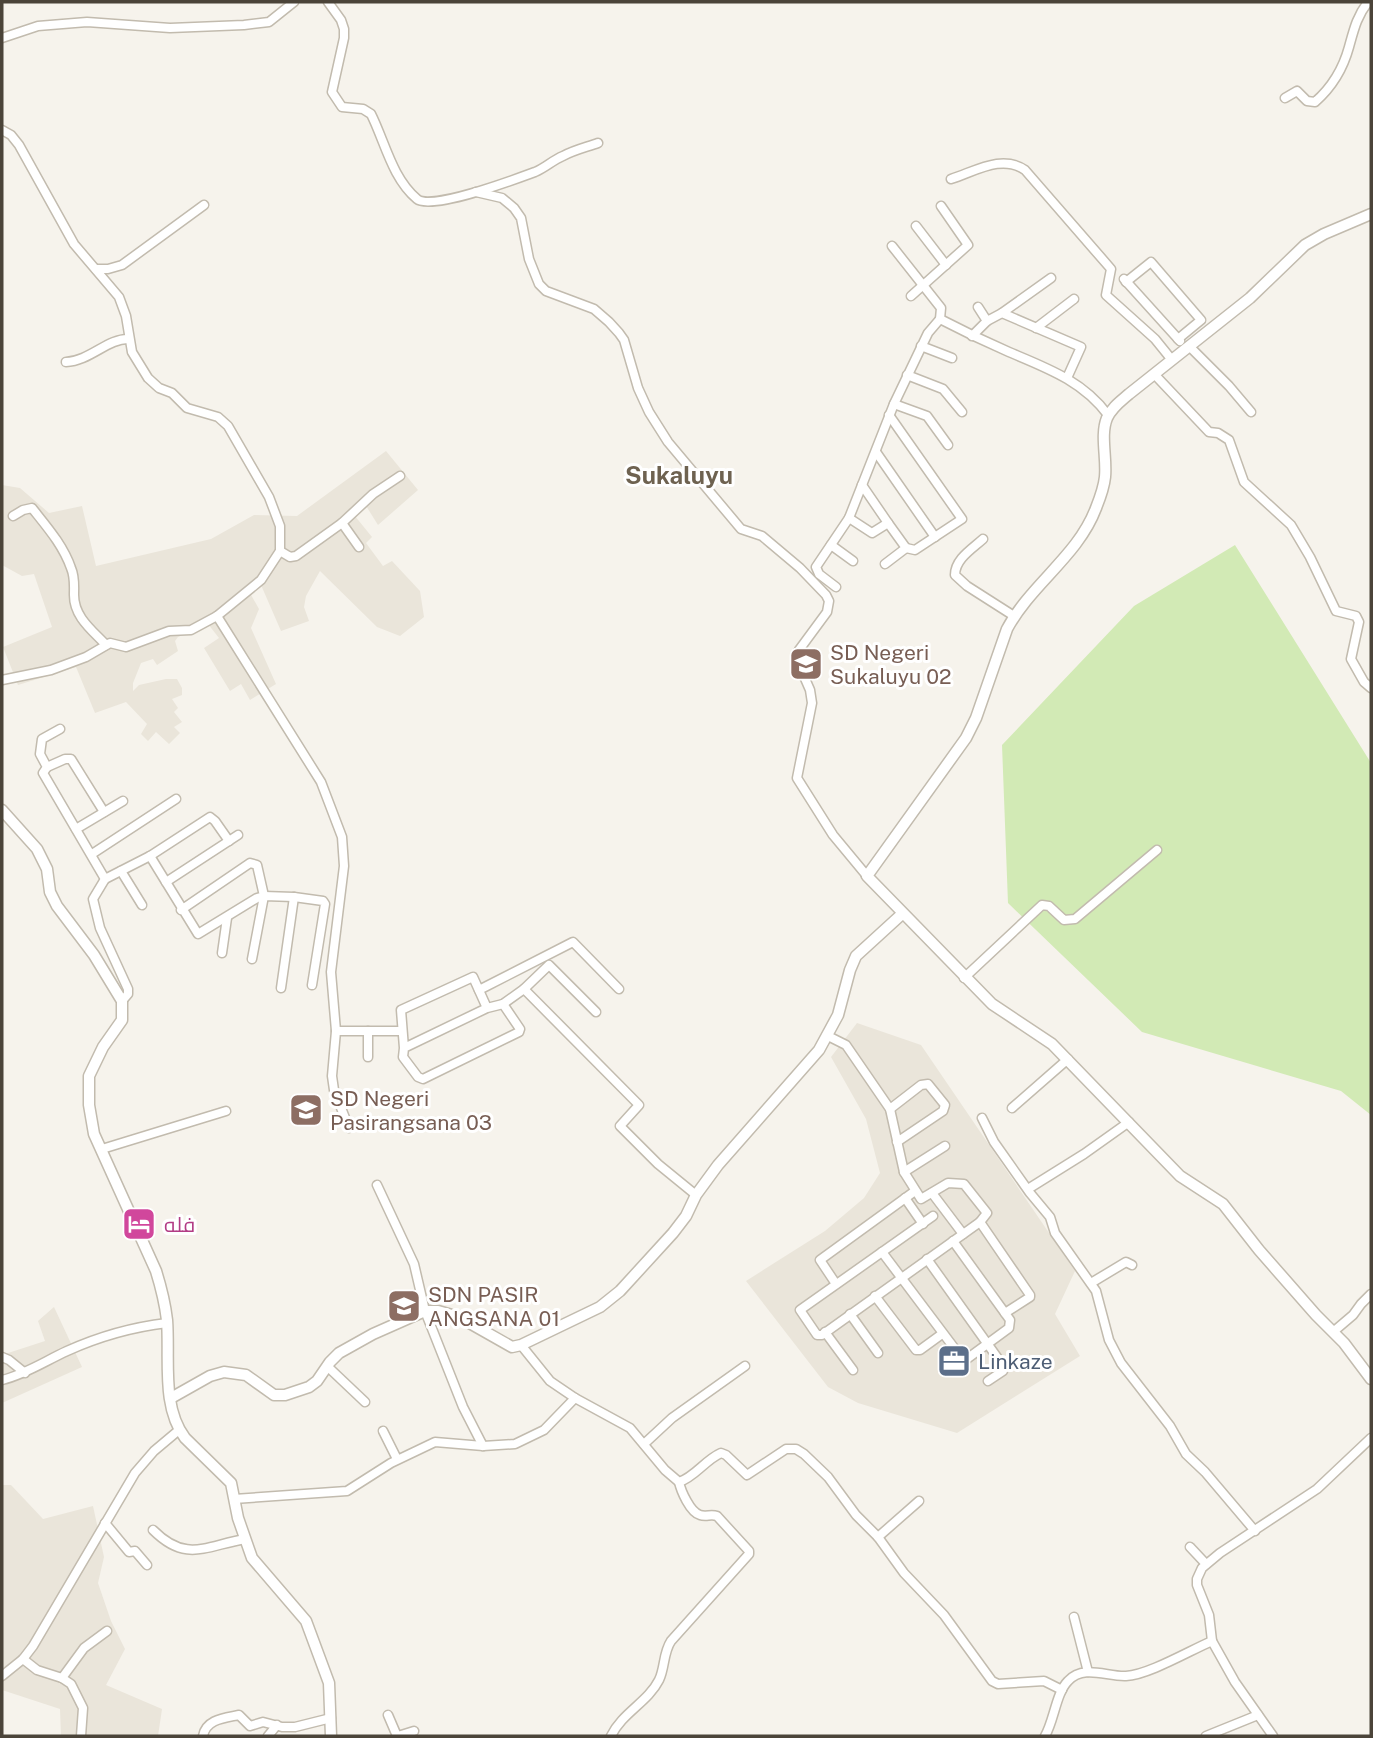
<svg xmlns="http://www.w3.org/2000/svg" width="1373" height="1738" viewBox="0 0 1373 1738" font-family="'Public Sans',Cairo,sans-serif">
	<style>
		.residential { fill: #eae5da }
		.green { fill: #d2eab5 }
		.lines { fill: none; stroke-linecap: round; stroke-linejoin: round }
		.minor-casing { stroke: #c2bbae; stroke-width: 11 }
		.tertiary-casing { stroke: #c2bbae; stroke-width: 13 }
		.minor { stroke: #fff; stroke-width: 8 }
		.tertiary { stroke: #fff; stroke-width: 10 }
		.labels { text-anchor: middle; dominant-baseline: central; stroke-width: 6; stroke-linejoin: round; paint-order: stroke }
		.education-label { font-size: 21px; fill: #785e54; stroke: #fff; text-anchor: start }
		.hotel-label { font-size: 21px; fill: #b23c85; stroke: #fff; text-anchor: start }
		.service-label { font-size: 21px; fill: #4e5e75; stroke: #fff; text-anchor: start }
		.quarter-label { font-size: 24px; font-weight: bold; fill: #6e6250; stroke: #fff }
	</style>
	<rect width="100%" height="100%" fill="#f6f3ec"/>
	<!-- residential -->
	<g class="residential">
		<path d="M386 451 418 490 378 525 363 501 350 510 372 537 366 543 383 566 392 561 420 591 424 617 400 636 377 627 320 571 306 596 304 607 309 621 281 631 261 585 250 593 259 609 251 628 276 684 250 700 241 684 230 691 204 648 219 638 208 624 178 637 175 641 178 651 157 665 153 659 141 663 133 683V691L139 685 166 679H177L182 688V695L172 699 178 708 174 712 182 722 174 727 180 733 169 744 156 732 148 741 141 734 147 724 126 702 95 713 76 667 18 685 3 647 52 627 34 574 22 576 2 565V485L20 488 49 513 82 506 96 566 211 539 254 515 297 516Z"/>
		<path d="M857 1023 921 1045 1075 1271 1055 1314 1080 1356 957 1433 858 1403 828 1387 746 1281 825 1231 864 1198 880 1173 866 1119 831 1057Z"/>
		<path d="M54 1307 82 1367 2 1403V1355L45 1341 38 1321Z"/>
		<path d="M2 1485H11L43 1519 93 1506 104 1557 98 1583 111 1621 125 1649 106 1685 162 1709 158 1736H61L60 1709 2 1690Z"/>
	</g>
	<!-- green -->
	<path class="green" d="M1235 545 1371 763V1115L1341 1091 1142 1032 1008 903 1002 745 1134 606Z"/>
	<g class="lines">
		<defs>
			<g id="minor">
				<path d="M328 2 341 20 344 29V38L332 92 342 107 363 109 371 114C385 142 392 178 417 199 431 211 516 179 535 172 545 168 553 160 563 156 574 150 587 147 598 143"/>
				<path d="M2 38 38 26 87 22 170 28 244 25 269 22 294 2"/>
				<path d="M1285 98 1297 91 1307 101 1315 102C1331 88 1343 69 1349 47 1354 29 1357 16 1368 2"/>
				<path d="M2 130 11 135 19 145 74 244 119 297 126 316 132 352 148 378 159 388 172 393 187 408 218 417 228 426 269 497 280 526V551L261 580 217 616 191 630 169 631 126 647 110 643 86 657 51 670 2 680"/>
				<path d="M951 179C976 171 1002 154 1025 170L1111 269 1106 295 1155 339 1172 360"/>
				<path d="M476 192 502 198 514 208 521 218 529 259 539 284 546 291 594 309 609 322 619 333 624 340 638 388 649 412 668 442 741 529 762 536 800 568 826 595 829 601 827 612 799 650 796 658 810 690 812 703 797 778 833 835 867 876"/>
				<path d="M916 226 946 265"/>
				<path d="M892 246 941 308 940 319"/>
				<path d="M96 269H108L122 265 204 205"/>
				<path d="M1124 279 1180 341"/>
				<path d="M1126 282 1151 262 1201 320 1178 339"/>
				<path d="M911 296 968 245 941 206"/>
				<path d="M1002 313 1051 278"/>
				<path d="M987 321 1002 313 1081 347 1067 378"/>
				<path d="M1036 328 1074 299"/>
				<path d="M972 336 987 321 978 307"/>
				<path d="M921 346 952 358"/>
				<path d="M1190 347 1229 386 1251 412"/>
				<path d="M66 362C90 361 108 338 129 339"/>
				<path d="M907 375 943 389 962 412"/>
				<path d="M1155 375 1209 432 1218 433 1229 440 1244 482 1291 525 1310 557 1336 611 1356 616 1359 622 1351 659 1364 682 1371 688"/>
				<path d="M894 404 927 416 948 445"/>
				<path d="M889 415 962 519 915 550 906 548"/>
				<path d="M876 452 935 537"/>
				<path d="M862 485 888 523"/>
				<path d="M13 516 23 510 32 508C47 527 63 545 71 568 75 577 74 585 74 595 74 617 92 630 106 645"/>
				<path d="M849 518 872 533 888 523 906 548 885 564"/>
				<path d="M342 523 359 547"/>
				<path d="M983 539C972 549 955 559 955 575L967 586 1014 616"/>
				<path d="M831 545 853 561"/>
				<path d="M280 551 290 557 296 556 342 523 373 494 400 476"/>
				<path d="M836 587 819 574 816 567 849 518 894 404 928 333 940 319C963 331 986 342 1009 352 1047 368 1083 381 1108 415"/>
				<path d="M217 616 321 782 342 837 344 866 331 972 336 1031 332 1076 334 1090 349 1128"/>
				<path d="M60 729 42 739 40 754 47 767 43 773 105 879 150 856 210 817 215 821 229 841"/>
				<path d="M47 767 65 759H71L104 812"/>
				<path d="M76 829 123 801"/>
				<path d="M92 854 176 799"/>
				<path d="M150 856 198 934 257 898 264 896 257 865 250 863 181 910"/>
				<path d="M121 871 142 905"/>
				<path d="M105 879 93 899 100 928 128 989V994L122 1001"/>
				<path d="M166 882 238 835"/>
				<path d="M222 953 227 918"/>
				<path d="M252 959 264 896 294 897 323 901 325 904 312 985"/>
				<path d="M964 978 1042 905 1049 906 1064 920 1075 919 1157 850"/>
				<path d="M281 988 294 897"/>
				<path d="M524 989 549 965 596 1012"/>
				<path d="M479 990 573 942 619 989"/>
				<path d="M503 1004 524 989 639 1105 620 1126 658 1164 696 1195"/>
				<path d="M336 1031H402"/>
				<path d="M368 1031V1057"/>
				<path d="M828 1036 846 1045 890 1109 904 1172 921 1199 948 1183 964 1184 987 1213 980 1222 1030 1295V1297L1005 1313"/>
				<path d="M404 1048 403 1057 418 1077 423 1079 519 1032 520 1029 503 1004 487 1008 473 977 401 1010 404 1048 487 1008"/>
				<path d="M1012 1108 1068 1059"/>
				<path d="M890 1109 921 1085 928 1084 945 1105 943 1111 897 1142"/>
				<path d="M982 1118 994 1142 1030 1193 1050 1217 1055 1233 1096 1291 1109 1340 1121 1363 1170 1426 1186 1454 1205 1472 1255 1531"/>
				<path d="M102 1149 226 1111"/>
				<path d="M904 1172 945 1146"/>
				<path d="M377 1185 414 1264 425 1311 463 1407 483 1446"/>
				<path d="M1028 1189 1084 1154 1129 1122"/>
				<path d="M932 1193 963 1234"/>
				<path d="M905 1198 923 1224"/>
				<path d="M933 1216 800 1310 817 1335H822L980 1222"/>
				<path d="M882 1252 964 1361 1009 1328 1010 1320 953 1241"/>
				<path d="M927 1259 1004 1367 1003 1371 988 1381"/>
				<path d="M1091 1283 1126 1262 1132 1265"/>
				<path d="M836 1284 820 1260 915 1191"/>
				<path d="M875 1296 916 1350H920L942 1334"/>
				<path d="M850 1314 878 1353"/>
				<path d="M825 1332 853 1370"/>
				<path d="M1333 1332 1353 1315 1361 1304 1371 1294"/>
				<path d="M521 1345 550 1381 575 1398 630 1428 665 1470 679 1482C695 1477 705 1460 721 1453L726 1455 747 1475 786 1449H796L804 1454 828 1477 856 1515 878 1537 904 1573 944 1615 992 1681 998 1684 1044 1681 1062 1690"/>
				<path d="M2 1357 9 1360 25 1373"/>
				<path d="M327 1366 365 1402"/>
				<path d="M2 1380C26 1374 45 1361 67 1351 98 1337 133 1327 167 1323"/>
				<path d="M383 1431 397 1459"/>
				<path d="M644 1444 672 1418 745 1366"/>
				<path d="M234 1499 347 1491 391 1463 435 1442 483 1446 515 1444 544 1430 575 1398"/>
				<path d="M105 1523 129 1552 135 1551 147 1565"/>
				<path d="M153 1530C186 1563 205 1546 245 1539"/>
				<path d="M878 1537 919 1501"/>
				<path d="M1190 1547 1206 1564"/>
				<path d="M1074 1617 1088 1672"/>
				<path d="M1212 1641 1209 1615 1197 1585V1579L1202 1568 1220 1553 1317 1489 1371 1438"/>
				<path d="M23 1659 37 1670 62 1678 71 1684 83 1708 81 1736"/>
				<path d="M2 1676 23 1659 33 1646 135 1473 154 1451 179 1430"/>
				<path d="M62 1678 84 1648 107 1631"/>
				<path d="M388 1715 397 1736"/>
				<path d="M203 1736C206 1719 225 1718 239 1715L250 1726 263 1722 282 1727H295L331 1718"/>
				<path d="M268 1736 277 1725"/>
				<path d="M398 1736 414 1731"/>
				<path d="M611 1736C622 1713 648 1702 659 1680 665 1668 663 1653 671 1641L749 1554V1551L717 1516C711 1514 706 1517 700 1515 690 1512 681 1491 679 1482"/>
				<path d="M1045 1736C1054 1721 1056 1693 1068 1681 1084 1664 1107 1677 1126 1676 1148 1675 1189 1651 1212 1641L1235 1682 1273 1736"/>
				<path d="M1206 1736 1258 1715"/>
			</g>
			<g id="tertiary">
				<path d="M1371 214 1324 234 1305 245 1250 298 1129 394C1121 401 1112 407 1107 418 1100 435 1107 458 1105 477 1104 487 1100 498 1096 508 1078 556 1031 584 1007 629L976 718 966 738 867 876 992 1004 1052 1044 1180 1176 1223 1204 1259 1250 1316 1315 1344 1343 1371 1379"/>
				<path d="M2 810 37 849 47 869 50 892 57 906 94 955 122 1001V1020L103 1047 89 1076V1105L94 1134 156 1271C161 1287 165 1303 167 1320 170 1359 161 1406 185 1438L231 1483 238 1518 252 1558 306 1621 329 1683 331 1736"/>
				<path d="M171 1398 210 1376 224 1372 246 1375 274 1395H285L309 1387 317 1381 330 1362 339 1353 373 1334 425 1311H438L459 1317 512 1347 521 1345 600 1307 620 1291 673 1233 686 1216 696 1195 718 1165 819 1050 838 1015 850 970 856 956 902 914"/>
			</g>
		</defs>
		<!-- minor casing -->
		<use href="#minor" class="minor-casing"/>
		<!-- tertiary casing -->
		<use href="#tertiary" class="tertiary-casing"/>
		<!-- minor -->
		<use href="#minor" class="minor"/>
		<!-- tertiary -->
		<use href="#tertiary" class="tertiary"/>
	</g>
	<!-- icons -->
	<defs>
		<symbol id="school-square" viewBox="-11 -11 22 22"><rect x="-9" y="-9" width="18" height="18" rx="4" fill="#8d6e63" stroke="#fff"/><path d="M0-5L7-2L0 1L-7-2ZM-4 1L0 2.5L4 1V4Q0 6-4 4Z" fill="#fff"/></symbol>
		<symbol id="hotel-square" viewBox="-11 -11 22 22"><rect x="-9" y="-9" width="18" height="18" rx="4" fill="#d1479c" stroke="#fff"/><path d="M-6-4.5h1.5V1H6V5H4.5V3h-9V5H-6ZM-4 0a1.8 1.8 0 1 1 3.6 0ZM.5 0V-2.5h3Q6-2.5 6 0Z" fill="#fff"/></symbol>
		<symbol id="office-square" viewBox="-11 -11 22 22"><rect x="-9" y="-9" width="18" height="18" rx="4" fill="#5c6f8a" stroke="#fff"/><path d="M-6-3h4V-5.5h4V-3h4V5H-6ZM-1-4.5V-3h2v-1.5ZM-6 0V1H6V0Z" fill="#fff"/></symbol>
	</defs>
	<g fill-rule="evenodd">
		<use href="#school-square" x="787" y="645" width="38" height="38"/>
		<use href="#school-square" x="287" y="1091" width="38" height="38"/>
		<use href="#hotel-square" x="120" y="1205" width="38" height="38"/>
		<use href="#school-square" x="385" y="1287" width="38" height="38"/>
		<use href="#office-square" x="935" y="1342" width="38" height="38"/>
	</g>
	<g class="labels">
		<!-- education labels -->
		<g class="education-label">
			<text x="830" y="652">SD Negeri<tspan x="830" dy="24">Sukaluyu 02</tspan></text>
			<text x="330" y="1098">SD Negeri<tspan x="330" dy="24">Pasirangsana 03</tspan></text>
			<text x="428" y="1294">SDN PASIR<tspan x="428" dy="24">ANGSANA 01</tspan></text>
		</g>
		<!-- hotel labels -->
		<g class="hotel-label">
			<text x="164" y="1224">فله</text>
		</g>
		<!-- service labels -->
		<g class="service-label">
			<text x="978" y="1361">Linkaze</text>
		</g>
		<!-- quarter labels -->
		<g class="quarter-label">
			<text x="679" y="475">Sukaluyu</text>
		</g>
	</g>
	<!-- border -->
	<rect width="1373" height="1738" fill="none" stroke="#4b4439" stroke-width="7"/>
</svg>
